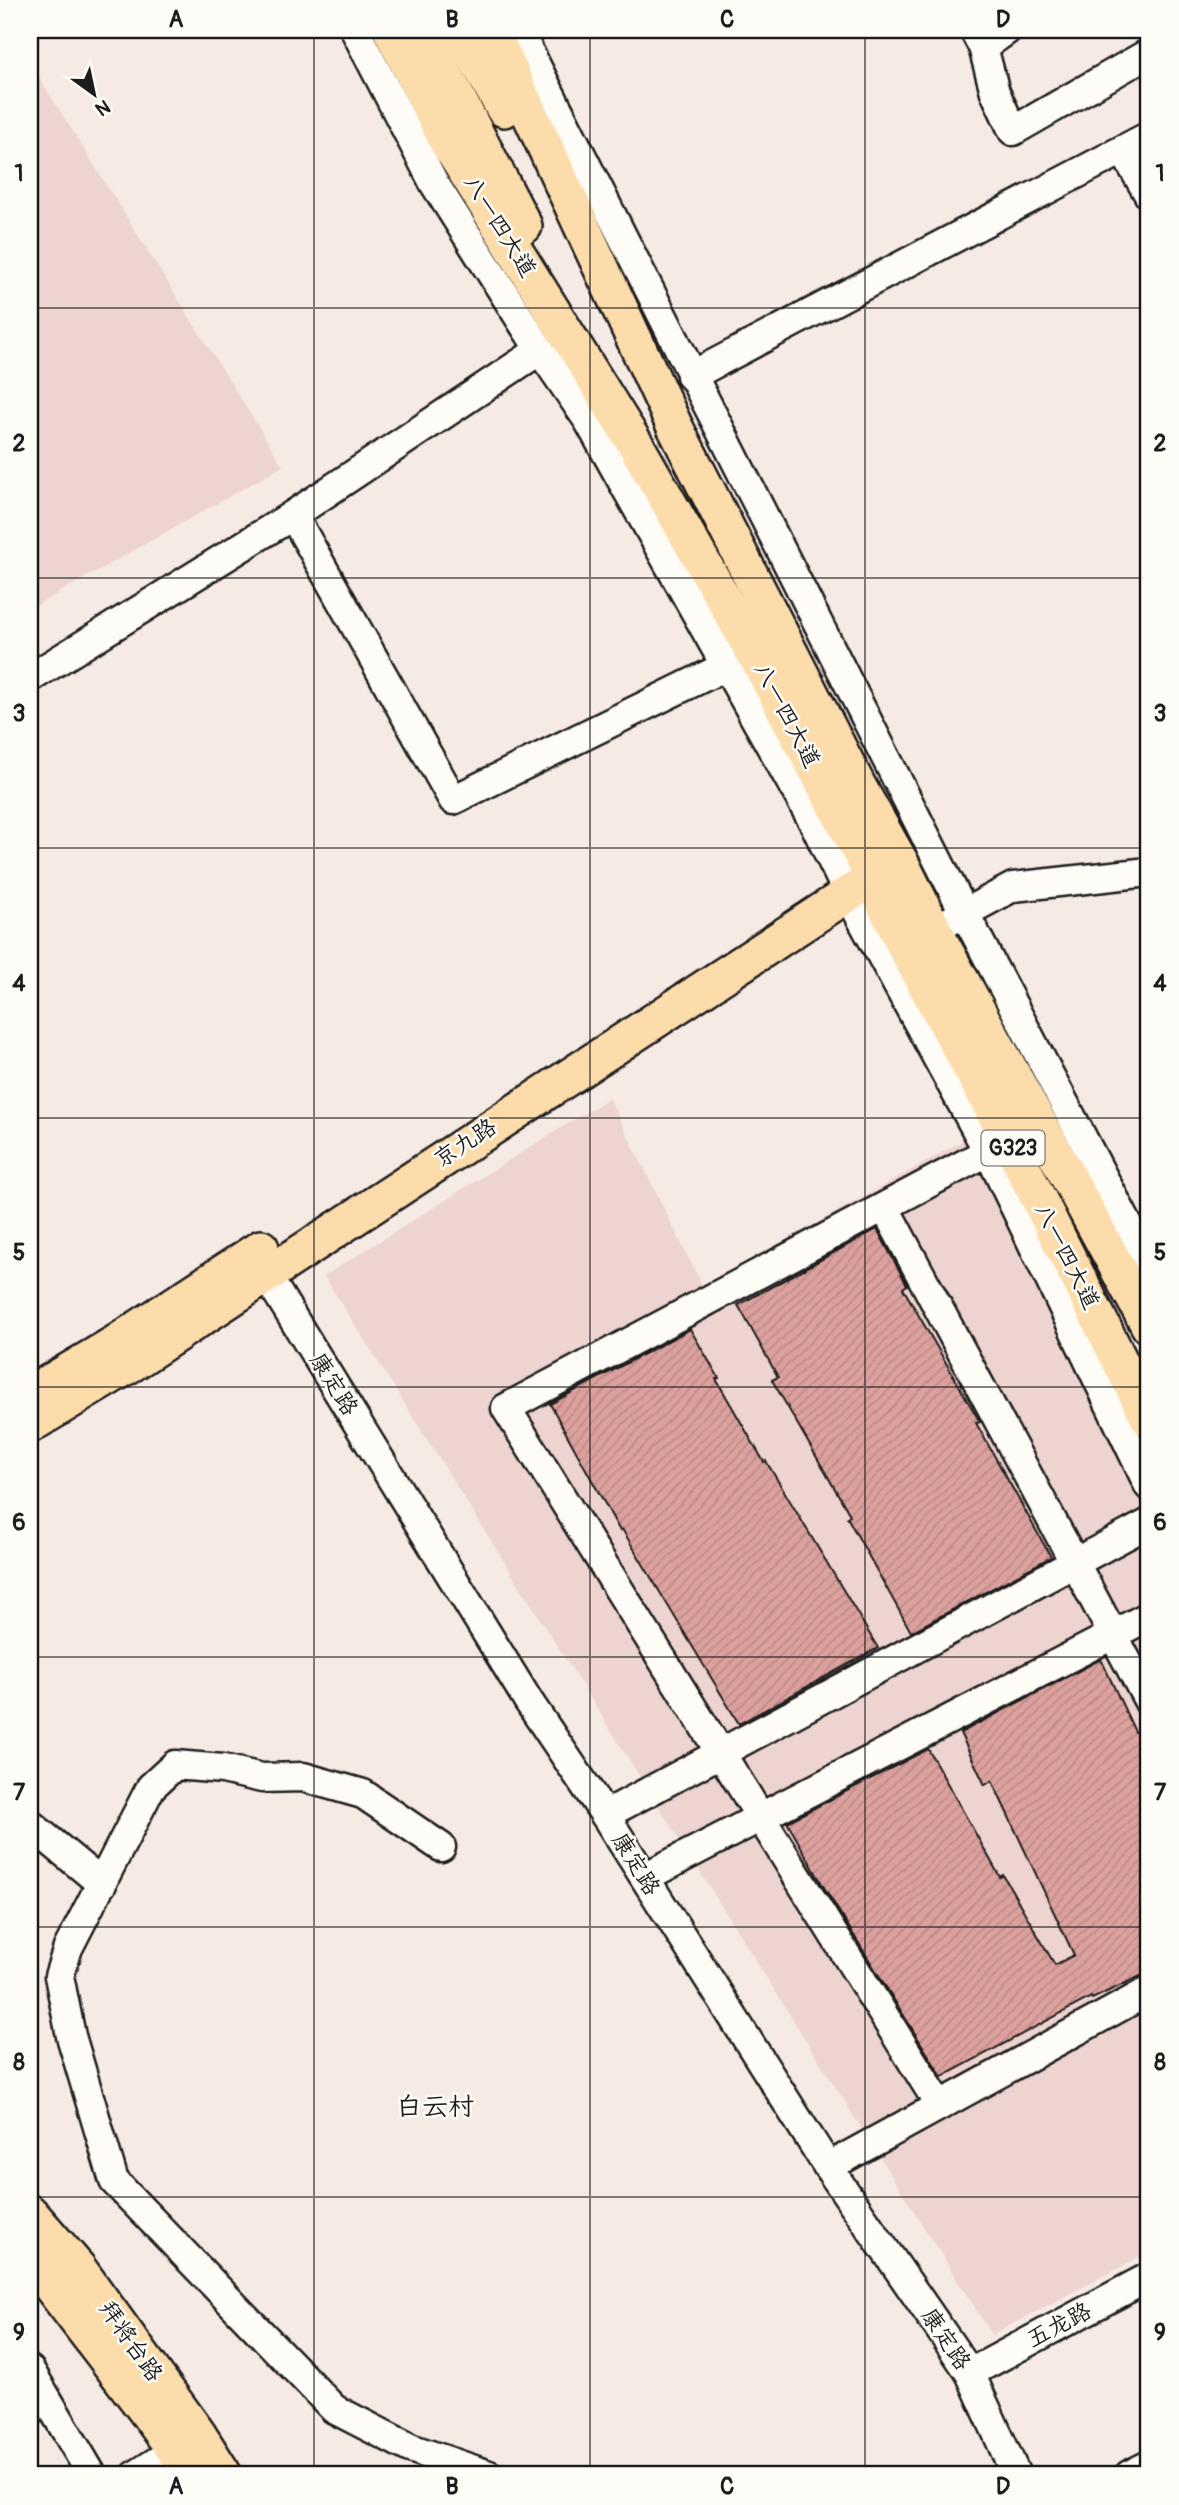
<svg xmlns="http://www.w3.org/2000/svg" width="1179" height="2505" viewBox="0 0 1179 2505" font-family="Pangolin,'LXGW WenKai TC',sans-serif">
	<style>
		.built { fill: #eed4d0 }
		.building { fill: url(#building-hatch); stroke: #1c1c1c; stroke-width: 2 }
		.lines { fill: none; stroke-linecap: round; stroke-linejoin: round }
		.minor-casing { stroke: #1c1c1c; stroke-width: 33 }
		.major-casing { stroke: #1c1c1c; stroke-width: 40 }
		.minor { stroke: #fdfcf7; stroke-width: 28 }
		.major { stroke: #fddcac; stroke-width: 35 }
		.grid { fill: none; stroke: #1c1c1c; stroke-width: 2; stroke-opacity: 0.55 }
		.labels { text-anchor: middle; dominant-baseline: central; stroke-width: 5; stroke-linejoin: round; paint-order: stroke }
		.shield { fill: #fdfcf7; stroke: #605f5e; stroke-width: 2 }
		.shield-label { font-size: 21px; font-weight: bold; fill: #1c1c1c }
		.street-label { font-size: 23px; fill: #1c1c1c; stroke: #fdfcf7 }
		.quarter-label { font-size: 26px; fill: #1c1c1c; stroke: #fdfcf7 }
		.neatline { fill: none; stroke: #1c1c1c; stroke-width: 2.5 }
		.grid-label { font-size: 23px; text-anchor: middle; font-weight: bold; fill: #1c1c1c }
	</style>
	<defs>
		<pattern id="building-hatch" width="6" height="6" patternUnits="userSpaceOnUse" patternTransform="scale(1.75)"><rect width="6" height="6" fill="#dca19e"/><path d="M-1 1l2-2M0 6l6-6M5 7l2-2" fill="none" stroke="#bc8a88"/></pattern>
	</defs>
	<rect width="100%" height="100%" fill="#f6eae5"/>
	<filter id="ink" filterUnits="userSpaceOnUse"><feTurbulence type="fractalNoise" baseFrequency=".0143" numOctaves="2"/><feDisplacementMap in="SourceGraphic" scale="14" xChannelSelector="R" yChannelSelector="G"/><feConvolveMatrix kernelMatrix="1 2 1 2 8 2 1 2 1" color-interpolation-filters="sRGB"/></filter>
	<g filter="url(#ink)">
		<!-- built -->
		<g class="built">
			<path d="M33 68 283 466 30 609V71Z"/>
			<path d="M609 1098 703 1287 966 1139 1149 1502V2252L992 2335 324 1276Z"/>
		</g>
		<!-- building -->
		<g class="building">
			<path d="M877 1229 907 1285 903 1288 980 1422 976 1423 1051 1557 911 1632 847 1517 850 1515 772 1380 778 1377 738 1305Z"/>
			<path d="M690 1329 719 1378 716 1379 764 1462 766 1461 878 1648 739 1724 622 1529 620 1531 550 1404Z"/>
			<path d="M1101 1659 1135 1732 1143 1728 1149 1741V1972L1092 1999 1091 1997 942 2077 825 1889 787 1822 928 1749 1000 1877 1003 1875 1055 1965 1074 1955 992 1781 985 1785 960 1733Z"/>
		</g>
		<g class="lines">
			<defs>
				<g id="minor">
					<path d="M355 30 434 183 540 350 588 420 815 825 848 894 989 1153 1149 1486"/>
					<path d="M518 30 964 912 1149 1265"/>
					<path d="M974 30 983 47 995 92 1013 131 1149 53"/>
					<path d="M983 47 1007 30"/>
					<path d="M1123 150 1149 195"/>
					<path d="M691 376 1149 136"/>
					<path d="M293 515 453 800 724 667"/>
					<path d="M30 678 293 515 540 350"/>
					<path d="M948 922 1013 887 1149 872"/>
					<path d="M885 1208 1149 1702"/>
					<path d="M256 1258 529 1702 605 1815 828 2167 970 2373 1016 2475"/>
					<path d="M605 1815 1149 1523"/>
					<path d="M30 1824 102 1884"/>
					<path d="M441 1847 363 1794 303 1777 262 1778 223 1769 175 1765 151 1787 68 1948 59 1976 71 2036 114 2181 334 2409 410 2448 489 2475"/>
					<path d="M645 1877 1149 1616"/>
					<path d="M939 2104 506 1408 1004 1143"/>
					<path d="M828 2167 1149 1991"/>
					<path d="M30 2370 92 2475"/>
					<path d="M970 2373 1149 2277"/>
					<path d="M136 2475 190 2440"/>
					<path d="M1129 2475 1149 2465"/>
				</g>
				<g id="major">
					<path d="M391 30 448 143 637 447 756 656 863 858 904 945 1009 1140 1149 1419"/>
					<path d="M422 30 524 226"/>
					<path d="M460 30 504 109"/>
					<path d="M491 30 675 427 858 786 901 863 934 930 1149 1326"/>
					<path d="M30 1394 116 1343 261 1248"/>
					<path d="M30 1425 131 1364 848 894 894 867"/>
					<path d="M30 2213 78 2268 198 2434 224 2475"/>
					<path d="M30 2259 144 2408 193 2475"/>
				</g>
			</defs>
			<!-- minor casing -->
			<use href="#minor" class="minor-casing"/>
			<!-- major casing -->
			<use href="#major" class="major-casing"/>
			<!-- minor -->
			<use href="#minor" class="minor"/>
			<!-- major -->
			<use href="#major" class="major"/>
		</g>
	</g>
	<!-- grid -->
	<path class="grid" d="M314 30V2475M590 30V2475M865 30V2475M30 308H1149M30 578H1149M30 848H1149M30 1118H1149M30 1387H1149M30 1657H1149M30 1927H1149M30 2197H1149"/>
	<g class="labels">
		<!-- shield labels -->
		<rect class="shield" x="981.5" y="1130.5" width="63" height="35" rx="5"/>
		<g class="shield-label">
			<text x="1013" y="1148">G323</text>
		</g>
		<!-- street labels -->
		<g class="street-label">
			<text transform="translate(500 226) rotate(58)">八一四大道</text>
			<text transform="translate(787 715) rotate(62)">八一四大道</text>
			<text transform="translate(465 1143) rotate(-33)">京九路</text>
			<text transform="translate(1067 1256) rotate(63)">八一四大道</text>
			<text transform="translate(334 1384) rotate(58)">康定路</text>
			<text transform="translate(636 1864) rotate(58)">康定路</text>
			<text transform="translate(1059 2325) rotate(-28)">五龙路</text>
			<text transform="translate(946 2339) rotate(56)">康定路</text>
			<text transform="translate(131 2341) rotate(55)">拜将台路</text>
		</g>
		<!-- quarter labels -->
		<g class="quarter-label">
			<text x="435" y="2107">白云村</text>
		</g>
	</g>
	<!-- margin -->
	<rect width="1179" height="2505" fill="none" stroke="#fdfcf7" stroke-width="77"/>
	<!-- north arrow -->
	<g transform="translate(94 94) rotate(147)" stroke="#fdfcf7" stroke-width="5" paint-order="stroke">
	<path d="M0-5L12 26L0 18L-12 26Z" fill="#1c1c1c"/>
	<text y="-10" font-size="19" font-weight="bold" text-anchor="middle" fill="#1c1c1c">N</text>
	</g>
	<rect x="38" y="38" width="1102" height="2428" class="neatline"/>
	<g class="grid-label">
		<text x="176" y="27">A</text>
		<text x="452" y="27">B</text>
		<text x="727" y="27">C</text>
		<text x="1003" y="27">D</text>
		<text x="19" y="181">1</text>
		<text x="1160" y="181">1</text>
		<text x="19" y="451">2</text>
		<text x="1160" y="451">2</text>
		<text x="19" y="721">3</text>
		<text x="1160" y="721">3</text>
		<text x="19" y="991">4</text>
		<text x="1160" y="991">4</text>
		<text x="19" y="1260">5</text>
		<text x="1160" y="1260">5</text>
		<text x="19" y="1530">6</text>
		<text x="1160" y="1530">6</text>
		<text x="19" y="1800">7</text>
		<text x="1160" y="1800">7</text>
		<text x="19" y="2070">8</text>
		<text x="1160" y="2070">8</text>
		<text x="19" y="2340">9</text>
		<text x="1160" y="2340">9</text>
		<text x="176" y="2494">A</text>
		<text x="452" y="2494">B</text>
		<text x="727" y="2494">C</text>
		<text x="1003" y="2494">D</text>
	</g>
</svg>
